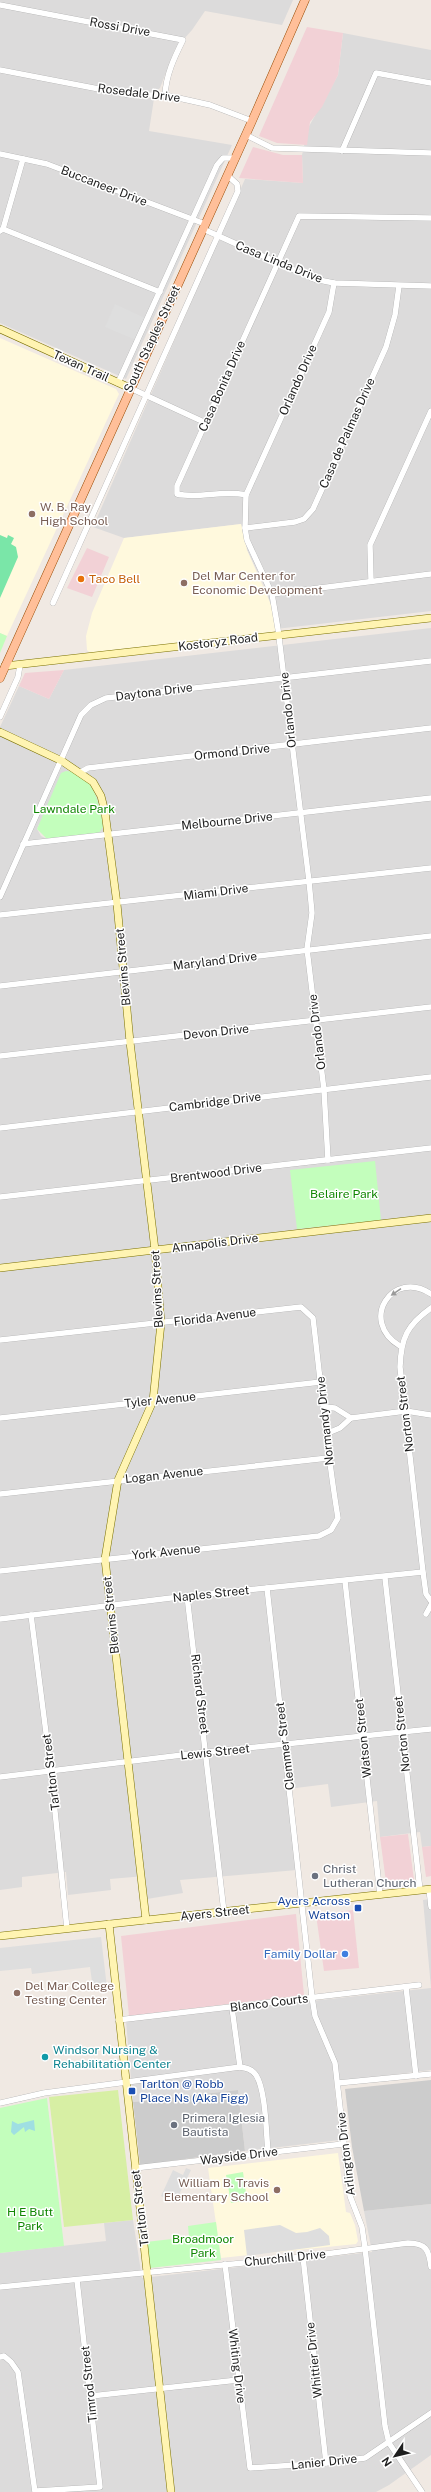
<svg xmlns="http://www.w3.org/2000/svg" width="431" height="2492" viewBox="0 0 431 2492" font-family="'Public Sans',sans-serif">
	<style>
		.residential { fill: #dcdbdb; fill-rule: evenodd }
		.commercial { fill: #f2d1d6 }
		.education { fill: #fff9dd }
		.religious { fill: #ccc }
		.grass { fill: #d7efa4 }
		.park { fill: #c3febc }
		.pitch { fill: #7ae6a8 }
		.parking { fill: #dedede }
		.water { fill: #9fdfe2 }
		.lines { fill: none; stroke-linecap: round; stroke-linejoin: round }
		.street-casing { stroke: #a5a5a5; stroke-width: 6 }
		.secondary-casing { stroke: #7a7000; stroke-width: 8 }
		.primary-casing { stroke: #984900; stroke-width: 9 }
		.street { stroke: #fff; stroke-width: 5.5 }
		.secondary { stroke: #fff4b2; stroke-width: 7 }
		.primary { stroke: #ffbf99; stroke-width: 8 }
		.oneway { fill: #9a9a9a }
		.education-dot { fill: #8d6e63; stroke: #fff; stroke-width: 1.5 }
		.food-dot { fill: #e8710a; stroke: #fff; stroke-width: 1.5 }
		.worship-dot { fill: #6b7280; stroke: #fff; stroke-width: 1.5 }
		.transit-dot { fill: #1a4fb4; stroke: #fff; stroke-width: 1.5 }
		.shop-dot { fill: #3f7fe0; stroke: #fff; stroke-width: 1.5 }
		.culture-dot { fill: #0f9aa8; stroke: #fff; stroke-width: 1.5 }
		.labels { text-anchor: middle; dominant-baseline: central; stroke-width: 3; stroke-linejoin: round; paint-order: stroke }
		.street-label { font-size: 12px; fill: #1e1e1e; stroke: #fff }
		.education-label { font-size: 12px; fill: #785e54; stroke: #fff; text-anchor: start }
		.food-label { font-size: 12px; fill: #c56008; stroke: #fff; text-anchor: start }
		.park-label { font-size: 12px; fill: #108702; stroke: #fff }
		.worship-label { font-size: 12px; fill: #5b616d; stroke: #fff; text-anchor: start }
		.transit-label { font-size: 12px; fill: #164399; stroke: #fff; text-anchor: end }
		.shop-label { font-size: 12px; fill: #366cbe; stroke: #fff; text-anchor: end }
		.culture-label { font-size: 12px; fill: #0d838f; stroke: #fff; text-anchor: start }
	</style>
	<rect width="100%" height="100%" fill="#f0e9e3"/>
	<!-- residential -->
	<g class="residential">
		<path d="M0 0H293L282 25 205 11 192 30 175 49 160 88 155 92 149 131 232 145 126 379 0 323Z"/>
		<path d="M343 33 431 50V611L276 629 267 592 247 550 241 524 124 538 93 527 245 179 303 183 302 155 308 128 338 75Z"/>
		<path d="M431 628V1846L422 1847 420 1832 380 1837 377 1801 331 1807 328 1784 288 1789 297 1870 180 1880 183 1893 147 1899 145 1876 110 1879 111 1890 68 1895 66 1872 22 1877V1887L0 1890V727L19 686 49 699 64 670ZM39 824 99 833 47 839 41 836 37 829Z"/>
		<path d="M431 1899V2070L334 2082 340 2140 245 2151 238 2090 133 2102 126 2021 431 1988 423 1900Z"/>
		<path d="M431 2204V2455L389 2485 376 2492H0V2253L106 2241 104 2223 133 2220 142 2278 372 2252 364 2211Z"/>
	</g>
	<!-- commercial -->
	<g class="commercial">
		<path d="M307 27 343 33 338 75 322 107 310 122 307 145 277 143 259 136Z"/>
		<path d="M253 147 283 155H302L303 183 239 178Z"/>
		<path d="M87 548 109 557 92 597 67 588Z"/>
		<path d="M64 670 49 699 19 686 25 673Z"/>
		<path d="M408 1834 414 1880 386 1882 380 1837Z"/>
		<path d="M431 1846V1876L426 1877 422 1847Z"/>
		<path d="M353 1910 359 1968 324 1971 316 1915Z"/>
		<path d="M296 1914 304 1995 129 2016 121 1936Z"/>
	</g>
	<!-- education -->
	<g class="education">
		<path d="M0 338 116 389 119 394 7 636 0 633Z"/>
		<path d="M241 524 247 550 272 607 276 629 274 632 90 653 87 650 86 636 92 613 124 538Z"/>
		<path d="M338 2153 346 2212 350 2213 355 2225 358 2241 356 2244 221 2258 208 2168Z"/>
	</g>
	<!-- religious -->
	<g class="religious">
		<path d="M431 2080V2204L364 2211 352 2147 345 2089Z"/>
		<path d="M238 2090 245 2151 140 2165 133 2102Z"/>
	</g>
	<!-- grass -->
	<path class="grass" d="M118 2090 133 2220 64 2227 49 2097Z"/>
	<!-- park -->
	<g class="park">
		<path d="M0 633 7 636 0 653Z"/>
		<path d="M66 771C94 772 100 806 103 827L99 833 47 839 37 829 61 773Z"/>
		<path d="M375 1161 381 1220 297 1229 290 1170Z"/>
		<path d="M47 2098 64 2246 0 2253V2108Z"/>
		<path d="M243 2172 247 2200 231 2203 226 2175Z"/>
		<path d="M216 2222 221 2260 150 2268 146 2242 189 2237 188 2226Z"/>
	</g>
	<!-- pitch -->
	<path class="pitch" d="M0 535 7 538 8 535 14 538 11 544 16 547 18 557 0 598Z"/>
	<!-- parking -->
	<g class="parking">
		<path d="M115 304 145 318 136 340 105 327Z"/>
		<path d="M101 1937 107 1988 93 1989 90 1967 32 1974 31 1968 0 1971V1948Z"/>
		<path d="M186 2168 191 2170 175 2203 161 2196 173 2170 183 2175Z"/>
		<path d="M280 2225 296 2233 307 2232 320 2228 329 2236 330 2245 247 2256 244 2230Z"/>
	</g>
	<!-- water -->
	<path class="water" d="M34 2120 35 2131 29 2129 25 2132 24 2127 14 2135 11 2132 12 2121 18 2124Z"/>
	<g class="lines">
		<defs>
			<g id="street">
				<path d="M0 5 183 40C174 58 166 75 165 95"/>
				<path d="M0 70 130 95H165L210 105 252 121"/>
				<path d="M246 135 272 148 431 153"/>
				<path d="M342 151 376 73 431 83"/>
				<path d="M0 154 47 164 205 224"/>
				<path d="M3 229 23 159"/>
				<path d="M203 229 314 279 334 283 431 286"/>
				<path d="M0 231 3 229 160 292"/>
				<path d="M118 383 217 165 223 158H236"/>
				<path d="M130 388 206 423"/>
				<path d="M246 495C221 490 198 499 177 494V486L299 216 431 218"/>
				<path d="M245 528 295 522 304 519 313 509 386 347 395 315 399 286"/>
				<path d="M371 580 370 545 431 411"/>
				<path d="M272 594 431 574"/>
				<path d="M53 603 238 191 237 184 227 175"/>
				<path d="M0 717 18 677 20 665"/>
				<path d="M81 772 88 768 431 728"/>
				<path d="M23 844 431 798"/>
				<path d="M0 897 81 715 91 705 106 698 431 661"/>
				<path d="M0 915 431 868"/>
				<path d="M0 986 431 936"/>
				<path d="M0 1056 431 1007"/>
				<path d="M0 1128 431 1077"/>
				<path d="M328 1160 324 1090 307 949 312 913 309 881 278 629 272 594 247 540 245 528 246 495 329 312 334 283"/>
				<path d="M0 1197 431 1148"/>
				<path d="M431 1308C407 1325 401 1338 400 1367L423 1572 426 1594 431 1601"/>
				<path d="M0 1340 301 1307 313 1318C321 1385 327 1452 338 1518L331 1530 319 1536 0 1571"/>
				<path d="M400 1346C358 1321 393 1268 431 1294"/>
				<path d="M324 1407 335 1408 351 1418"/>
				<path d="M0 1418 321 1382"/>
				<path d="M328 1433 340 1428 351 1418 406 1411 431 1415"/>
				<path d="M0 1494 328 1458"/>
				<path d="M385 1578 420 1890"/>
				<path d="M345 1581 380 1895"/>
				<path d="M267 1588 312 1997 315 2016 335 2063 350 2196 362 2227 365 2248 385 2426 389 2443 422 2492"/>
				<path d="M187 1596 224 1912"/>
				<path d="M426 1614 431 1605"/>
				<path d="M31 1615 51 1772 67 1929"/>
				<path d="M0 1619 187 1596 423 1572"/>
				<path d="M0 1777 207 1752 431 1729"/>
				<path d="M429 1889 431 1907"/>
				<path d="M406 1987 416 2076"/>
				<path d="M232 2008 240 2067C246 2068 252 2069 256 2075 266 2091 266 2132 268 2152"/>
				<path d="M118 2020 419 1985"/>
				<path d="M338 2083 431 2074"/>
				<path d="M0 2103 44 2093 240 2067"/>
				<path d="M135 2168 343 2144"/>
				<path d="M303 2257 326 2463"/>
				<path d="M225 2264 250 2468 326 2463 365 2458 431 2413"/>
				<path d="M0 2287 303 2257 408 2243C426 2243 429 2250 431 2267"/>
				<path d="M0 2357 4 2356 11 2362 18 2372 35 2492"/>
				<path d="M91 2396 238 2380"/>
				<path d="M36 2491 100 2487 77 2280"/>
			</g>
			<g id="secondary">
				<path d="M0 329 130 388"/>
				<path d="M5 666 431 618"/>
				<path d="M0 732 62 761 93 782 101 796 105 812 117 904 130 1042 155 1250 161 1323 153 1401 118 1480 105 1559 146 1920"/>
				<path d="M0 1268 431 1218"/>
				<path d="M109 1924 171 2492"/>
				<path d="M0 1936 431 1889"/>
			</g>
			<path id="primary" d="M0 678 252 121 305 0"/>
		</defs>
		<!-- street casing -->
		<use href="#street" class="street-casing"/>
		<!-- secondary casing -->
		<use href="#secondary" class="secondary-casing"/>
		<!-- primary casing -->
		<use href="#primary" class="primary-casing"/>
		<!-- street -->
		<use href="#street" class="street"/>
		<!-- secondary -->
		<use href="#secondary" class="secondary"/>
		<!-- primary -->
		<use href="#primary" class="primary"/>
	</g>
	<!-- one-way arrows -->
	<defs><path id="oneway-solid" d="M-6-.8H1V-3.2L6.5 0L1 3.2V.8H-6Z"/></defs>
	<use class="oneway" href="#oneway-solid" transform="translate(396 1292) rotate(146)"/>
	<!-- markers -->
	<g class="education-dot">
		<circle cx="32" cy="514" r="4"/>
		<circle cx="184" cy="583" r="4"/>
		<circle cx="17" cy="1993" r="4"/>
		<circle cx="277" cy="2190" r="4"/>
	</g>
	<circle class="food-dot" cx="81" cy="579" r="4"/>
	<g class="worship-dot">
		<circle cx="315" cy="1876" r="4"/>
		<circle cx="174" cy="2125" r="4"/>
	</g>
	<g class="transit-dot">
		<rect x="354" y="1904" width="8" height="8" rx="2"/>
		<rect x="128" y="2087" width="8" height="8" rx="2"/>
	</g>
	<circle class="shop-dot" cx="345" cy="1954" r="4"/>
	<circle class="culture-dot" cx="45" cy="2057" r="4"/>
	<g class="labels">
		<!-- street labels -->
		<g class="street-label">
			<text transform="translate(120 27) rotate(10)">Rossi Drive</text>
			<text transform="translate(139 93) rotate(7)">Rosedale Drive</text>
			<text transform="translate(104 186) rotate(21)">Buccaneer Drive</text>
			<text transform="translate(279 262) rotate(22)">Casa Linda Drive</text>
			<text transform="translate(152 339) rotate(-65)">South Staples Street</text>
			<text transform="translate(81 366) rotate(24)">Texan Trail</text>
			<text transform="translate(298 380) rotate(-66)">Orlando Drive</text>
			<text transform="translate(222 386) rotate(-66)">Casa Bonita Drive</text>
			<text transform="translate(347 433) rotate(-66)">Casa de Palmas Drive</text>
			<text transform="translate(218 642) rotate(-7)">Kostoryz Road</text>
			<text transform="translate(154 692) rotate(-7)">Daytona Drive</text>
			<text transform="translate(288 710) rotate(-96)">Orlando Drive</text>
			<text transform="translate(232 752) rotate(-6)">Ormond Drive</text>
			<text transform="translate(227 821) rotate(-6)">Melbourne Drive</text>
			<text transform="translate(216 892) rotate(-7)">Miami Drive</text>
			<text transform="translate(215 961) rotate(-7)">Maryland Drive</text>
			<text transform="translate(123 967) rotate(-95)">Blevins Street</text>
			<text transform="translate(216 1032) rotate(-6)">Devon Drive</text>
			<text transform="translate(317 1032) rotate(-97)">Orlando Drive</text>
			<text transform="translate(215 1102) rotate(-7)">Cambridge Drive</text>
			<text transform="translate(216 1173) rotate(-7)">Brentwood Drive</text>
			<text transform="translate(215 1243) rotate(-7)">Annapolis Drive</text>
			<text transform="translate(157 1289) rotate(-93)">Blevins Street</text>
			<text transform="translate(215 1317) rotate(-7)">Florida Avenue</text>
			<text transform="translate(160 1400) rotate(-6)">Tyler Avenue</text>
			<text transform="translate(405 1414) rotate(-97)">Norton Street</text>
			<text transform="translate(325 1421) rotate(-96)">Normandy Drive</text>
			<text transform="translate(164 1475) rotate(-6)">Logan Avenue</text>
			<text transform="translate(166 1552) rotate(-6)">York Avenue</text>
			<text transform="translate(211 1594) rotate(-6)">Naples Street</text>
			<text transform="translate(111 1615) rotate(-96)">Blevins Street</text>
			<text transform="translate(200 1694) rotate(83)">Richard Street</text>
			<text transform="translate(402 1734) rotate(-96)">Norton Street</text>
			<text transform="translate(363 1738) rotate(-96)">Watson Street</text>
			<text transform="translate(285 1746) rotate(-97)">Clemmer Street</text>
			<text transform="translate(215 1752) rotate(-6)">Lewis Street</text>
			<text transform="translate(51 1772) rotate(-97)">Tarlton Street</text>
			<text transform="translate(215 1913) rotate(-6)">Ayers Street</text>
			<text transform="translate(269 2003) rotate(-7)">Blanco Courts</text>
			<text transform="translate(346 2154) rotate(-97)">Arlington Drive</text>
			<text transform="translate(239 2156) rotate(-7)">Wayside Drive</text>
			<text transform="translate(140 2208) rotate(-97)">Tarlton Street</text>
			<text transform="translate(285 2258) rotate(-6)">Churchill Drive</text>
			<text transform="translate(314 2360) rotate(-96)">Whittier Drive</text>
			<text transform="translate(237 2366) rotate(83)">Whiting Drive</text>
			<text transform="translate(89 2384) rotate(-96)">Timrod Street</text>
			<text transform="translate(324 2462) rotate(-6)">Lanier Drive</text>
		</g>
		<!-- education labels -->
		<g class="education-label">
			<text x="40" y="507">W. B. Ray<tspan x="40" dy="14">High School</tspan></text>
			<text x="192" y="576">Del Mar Center for<tspan x="192" dy="14">Economic Development</tspan></text>
			<text x="25" y="1986">Del Mar College<tspan x="25" dy="14">Testing Center</tspan></text>
			<text x="269" y="2183" text-anchor="end">William B. Travis<tspan x="269" dy="14">Elementary School</tspan></text>
		</g>
		<!-- food labels -->
		<g class="food-label">
			<text x="89" y="579">Taco Bell</text>
		</g>
		<!-- park labels -->
		<g class="park-label">
			<text x="74" y="809">Lawndale Park</text>
			<text x="344" y="1194">Belaire Park</text>
			<text x="30" y="2212">H E Butt<tspan x="30" dy="14">Park</tspan></text>
			<text x="203" y="2239">Broadmoor<tspan x="203" dy="14">Park</tspan></text>
		</g>
		<!-- worship labels -->
		<g class="worship-label">
			<text x="323" y="1869">Christ<tspan x="323" dy="14">Lutheran Church</tspan></text>
			<text x="182" y="2118">Primera Iglesia<tspan x="182" dy="14">Bautista</tspan></text>
		</g>
		<!-- transit labels -->
		<g class="transit-label">
			<text x="350" y="1901">Ayers Across<tspan x="350" dy="14">Watson</tspan></text>
			<text x="140" y="2084" text-anchor="start">Tarlton @ Robb<tspan x="140" dy="14">Place Ns (Aka Figg)</tspan></text>
		</g>
		<!-- shop labels -->
		<g class="shop-label">
			<text x="337" y="1954">Family Dollar</text>
		</g>
		<!-- culture labels -->
		<g class="culture-label">
			<text x="53" y="2050">Windsor Nursing &amp;<tspan x="53" dy="14">Rehabilitation Center</tspan></text>
		</g>
	</g>
	<!-- north arrow -->
	<g transform="translate(395 2456) rotate(235)" stroke="#ffffff" stroke-width="3" paint-order="stroke">
	<path d="M0-3L7 15L0 10L-7 15Z" fill="#1e1e1e"/>
	<text y="-6" font-size="11" font-weight="bold" text-anchor="middle" fill="#1e1e1e">N</text>
	</g>
</svg>
